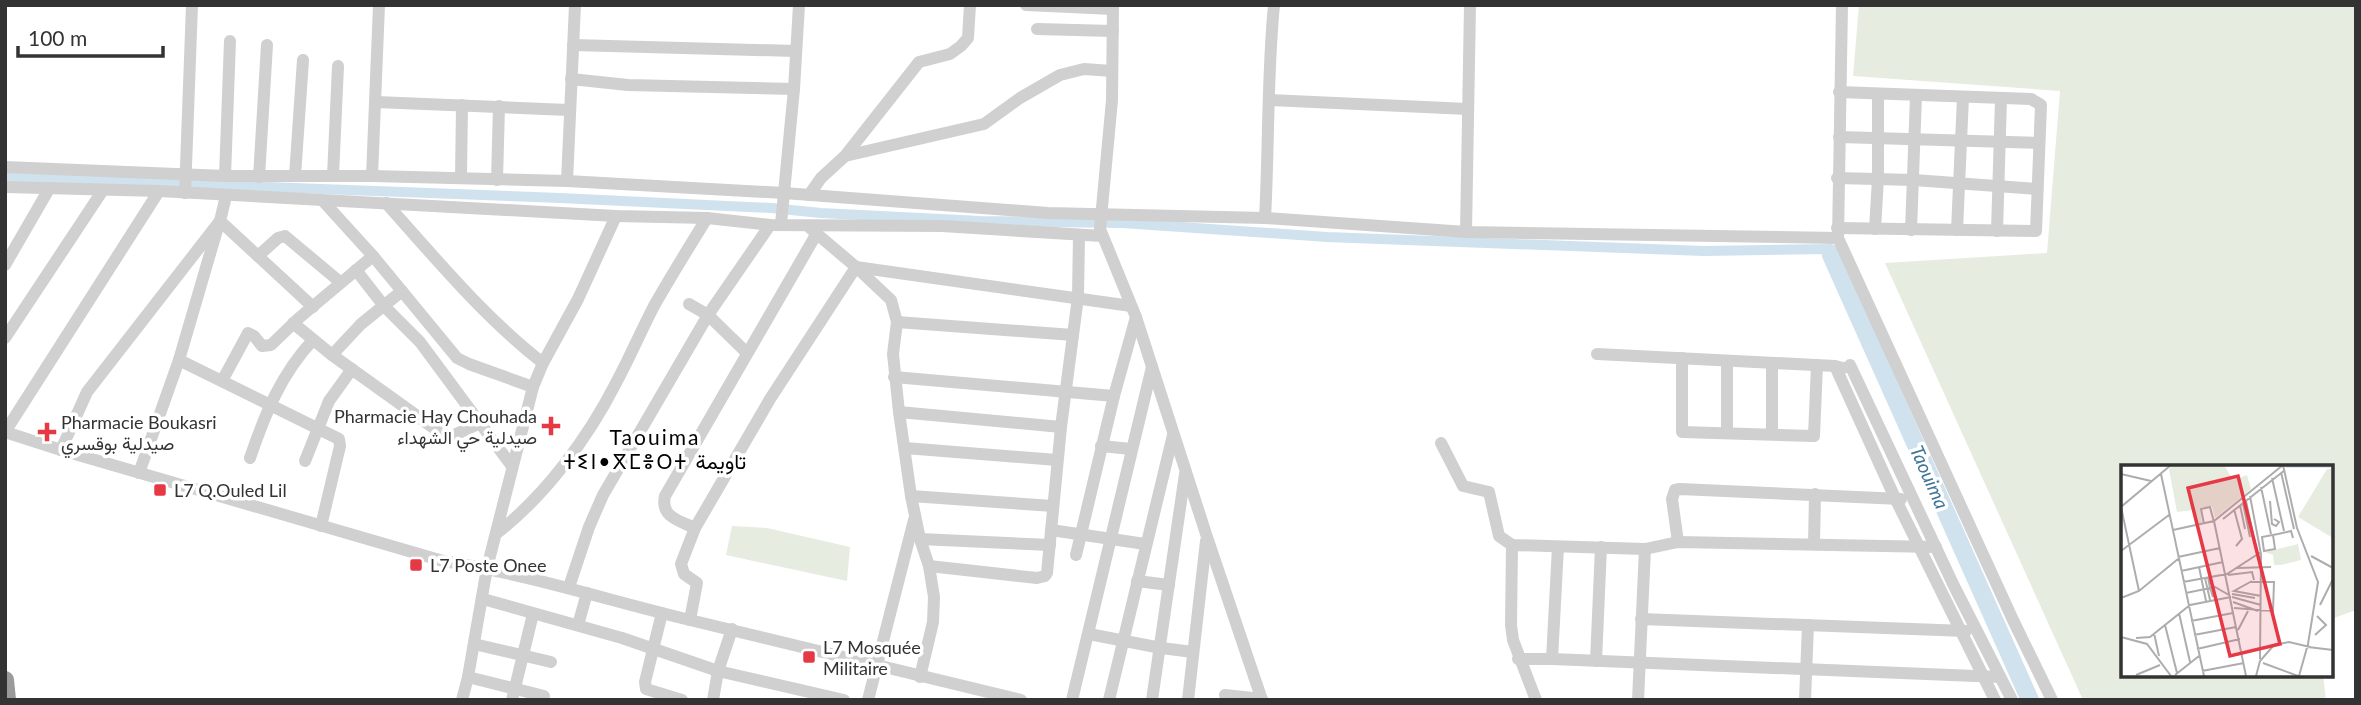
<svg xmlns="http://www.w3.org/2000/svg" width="2361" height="705" viewBox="0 0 2361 705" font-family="Lato,Vazirmatn,'Noto Sans Tifinagh',sans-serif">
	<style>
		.green { fill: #e6ecdf }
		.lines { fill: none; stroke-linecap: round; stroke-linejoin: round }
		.canal { stroke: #cfe2ee; stroke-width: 10 }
		.river { stroke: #cfe2ee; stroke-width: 18 }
		.minor { stroke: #d0d0d0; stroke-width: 12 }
		.highway { stroke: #9a9a9a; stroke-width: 18 }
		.poi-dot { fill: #e63946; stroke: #fff; stroke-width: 2.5 }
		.labels { text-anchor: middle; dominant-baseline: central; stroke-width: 7; stroke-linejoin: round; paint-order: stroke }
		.poi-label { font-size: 18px; fill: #333; stroke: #fff; text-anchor: start }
		.water-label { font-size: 19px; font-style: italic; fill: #3f7597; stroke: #fff }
		.quarter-label { font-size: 21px; letter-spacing: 2px; fill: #000; stroke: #fff }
		.inset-river { fill: none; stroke: #cfe2ee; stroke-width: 3.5 }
		.inset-road { fill: none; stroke: #adadad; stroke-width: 2 }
		.view { fill: #e63946; fill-opacity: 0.15; stroke: #e63946; stroke-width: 3.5 }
		.inset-edge { fill: none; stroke: #333; stroke-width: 3.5 }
	</style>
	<rect width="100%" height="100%" fill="#fff"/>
	<!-- green -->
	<g class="green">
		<path d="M1859 5H2356V610L2331 619V467H2123V675H2323L2326 700H2083L1885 263 2047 253 2060 91 1853 76Z"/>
		<path d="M732 526 767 528 850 547 847 581 726 555Z"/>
	</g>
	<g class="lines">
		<!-- canal -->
		<path class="canal" d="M5 177 560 198 771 208 821 213 980 221 1122 223 1327 237 1704 251 1831 249V255"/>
		<!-- river -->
		<path class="river" d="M1831 255 2030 700"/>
		<!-- minor -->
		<g class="minor">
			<path d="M1026 5 1113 9"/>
			<path d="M1113 5 1112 100 1100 229 1136 317 1207 537 1262 700"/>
			<path d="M1842 5 1838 238 2013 620 2052 700"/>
			<path d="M1037 29 1113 31"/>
			<path d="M573 45 796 51"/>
			<path d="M571 79 628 85 794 89"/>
			<path d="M1269 100 1468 109"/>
			<path d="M376 102 568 110"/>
			<path d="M1839 137 2039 143"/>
			<path d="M845 156 984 124 1020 98 1060 75 1084 69 1112 71"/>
			<path d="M5 167 225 176H372L567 181 784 193 1048 213 1265 218 1466 232 1838 238"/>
			<path d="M225 176 230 41"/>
			<path d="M295 176 303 60"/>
			<path d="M333 176 338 66"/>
			<path d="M372 176 379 5"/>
			<path d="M259 177 267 45"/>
			<path d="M461 177 462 105"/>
			<path d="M1837 178 1914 180 2036 189"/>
			<path d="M497 180 499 106"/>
			<path d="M567 181 575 5"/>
			<path d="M5 187 159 191 616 216 707 218 770 225 942 226 1102 236"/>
			<path d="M159 191 5 432 61 450 443 561C527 574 607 600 690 620 800 647 910 674 1021 700"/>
			<path d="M185 193 192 5"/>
			<path d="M809 195 821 178 845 156 919 62 950 54 961 46 968 38 970 5"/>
			<path d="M226 196 220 221 313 307"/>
			<path d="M323 201 373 256 457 358 469 364 533 387"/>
			<path d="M386 203C436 259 484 317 543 363"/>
			<path d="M1265 218C1269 147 1267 76 1274 5"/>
			<path d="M781 224 794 89 799 5"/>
			<path d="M810 228 856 267 1131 306"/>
			<path d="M1837 228 2036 231 2041 105 2031 99 1839 92"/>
			<path d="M1875 229 1878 179V95"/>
			<path d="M1911 230 1916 96"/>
			<path d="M1957 230 1963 97"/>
			<path d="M1997 231 2001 99"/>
			<path d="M1466 232 1470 5"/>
			<path d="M258 256 278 238 285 236 340 282"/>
			<path d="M5 265 49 189"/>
			<path d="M356 270 384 306 420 342 511 465"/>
			<path d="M689 304 708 315 747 353"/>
			<path d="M897 322 1073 335"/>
			<path d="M293 323 332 355 445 436 450 437 480 423"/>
			<path d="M5 338 103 190"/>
			<path d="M1597 354 1835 366 1843 368"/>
			<path d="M332 355 361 324 402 291"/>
			<path d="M1682 358V432L1814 436 1817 365"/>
			<path d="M179 360 339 439 340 446 321 526"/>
			<path d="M1727 361V433"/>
			<path d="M1772 363V434"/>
			<path d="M1850 365 1954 586 2012 700"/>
			<path d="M1835 366 1895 498 1995 700"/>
			<path d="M894 377 1114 396"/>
			<path d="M222 381 248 333 254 336 262 346 271 345 299 318 373 256"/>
			<path d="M899 412 1061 427"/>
			<path d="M1441 443 1463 486 1489 492 1499 536 1512 545 1645 549 1678 542 1936 547"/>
			<path d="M1101 446 1131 449"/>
			<path d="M905 448 1057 460"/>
			<path d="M61 450 87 392 220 221"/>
			<path d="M250 458C265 414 281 374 313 340"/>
			<path d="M305 461 329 401 352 369"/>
			<path d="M139 473 179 360 217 230"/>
			<path d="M911 496 1053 506"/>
			<path d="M695 528C680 521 660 517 665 496L817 233"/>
			<path d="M1051 530 1145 544"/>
			<path d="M497 533C545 496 588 438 616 383 630 357 641 331 654 306 671 276 689 247 707 218"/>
			<path d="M920 539 1050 545"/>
			<path d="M1678 542 1672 499 1675 490 1680 489 1901 499"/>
			<path d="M1814 544 1815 494"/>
			<path d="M1512 545 1511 625 1513 640 1536 700"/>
			<path d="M1076 555 1114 396 1136 317"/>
			<path d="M929 566 1037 578 1045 576 1047 573 1061 427 1078 297 1079 235"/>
			<path d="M1137 581 1169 585"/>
			<path d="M569 587 589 527 603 495 708 315 770 225"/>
			<path d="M483 599 622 638 718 671 844 700"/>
			<path d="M662 613 645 682 646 689 682 700"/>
			<path d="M1641 619 1966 631"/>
			<path d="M690 620 697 583 684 574 681 564 695 528 770 399 856 267 891 300 897 322 893 354 899 412 911 496 920 539 929 566 934 597 933 622 920 677"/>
			<path d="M578 625 587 593"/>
			<path d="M1089 634 1161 648 1193 652"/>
			<path d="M474 644 551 662"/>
			<path d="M1518 659H1552L2000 677"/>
			<path d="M1552 659 1558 547"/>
			<path d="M1596 661 1601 547"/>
			<path d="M468 677 544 696"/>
			<path d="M1225 695 1262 699"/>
			<path d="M462 700 468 677 487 568 533 387 543 363 578 299 616 216"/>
			<path d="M512 700 533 614"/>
			<path d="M713 700 718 671 732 629"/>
			<path d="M868 700 914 520"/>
			<path d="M1072 700 1152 367"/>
			<path d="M1109 700 1173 435"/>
			<path d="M1152 700 1185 474"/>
			<path d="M1188 700 1206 541"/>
			<path d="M1638 700 1645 549"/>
			<path d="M1805 700 1808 625"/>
		</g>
		<!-- highway -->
		<path class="highway" d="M5 680 7 700"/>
	</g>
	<!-- markers -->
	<g class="poi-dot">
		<path d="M547.5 415.5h7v7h7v7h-7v7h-7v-7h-7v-7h7z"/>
		<path d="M43.5 421.5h7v7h7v7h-7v7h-7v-7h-7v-7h7z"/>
		<rect x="153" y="483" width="14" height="14" rx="3.5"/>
		<rect x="409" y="558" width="14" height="14" rx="3.5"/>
		<rect x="802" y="650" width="14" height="14" rx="3.5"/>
	</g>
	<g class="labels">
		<!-- poi labels -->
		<g class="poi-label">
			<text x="537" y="416" text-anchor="end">Pharmacie Hay Chouhada<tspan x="537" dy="21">صيدلية حي الشهداء</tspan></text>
			<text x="61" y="422">Pharmacie Boukasri<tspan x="61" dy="21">صيدلية بوقسري</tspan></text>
			<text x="174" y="490">L7 Q.Ouled Lil</text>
			<text x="430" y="565">L7 Poste Onee</text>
			<text x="823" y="647">L7 Mosquée<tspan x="823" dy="21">Militaire</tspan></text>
		</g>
		<!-- water labels -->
		<g class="water-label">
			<text transform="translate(1930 477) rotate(66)">Taouima</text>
		</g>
		<!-- quarter labels -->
		<g class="quarter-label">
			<text x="655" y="436">Taouima<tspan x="655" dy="24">ⵜⵉⵏ•ⴳⵎⴻⵔⵜ تاويمة</tspan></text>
		</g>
	</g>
	<!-- overview -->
	<g transform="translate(2121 465)">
		<rect width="212" height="212" fill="#fff"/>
		<path d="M52 0H103L112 15 126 10 130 24 94 53 91 41 79 43 81 58 74 59 71 45 56 47 48 4ZM206 4H212V73L177 52ZM177 79 180 95 160 100H153L152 90 144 87Z" fill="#e6ecdf"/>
		<path class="inset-river" d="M165 1H212"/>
		<path class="inset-road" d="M162 0 176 63 197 117 187 179M160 7 173 64M0 9 30 16M40 9 83 211M151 13 163 66M140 22 150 69M129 31 140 89 139 194M125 36 132 69M149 36 151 59 155 61 158 57 153 54M122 38 129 72M119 40 124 64M113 44 121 74 115 81M102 54 164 5M93 56 125 211M83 59 80 44 89 42 93 57M52 65 93 56 162 0M152 70 154 84 143 86 141 72 157 69 170 66 172 73M0 86 48 50M190 91 212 103M57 92 99 83M78 102 85 136M116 103 150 102M60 106 102 97M107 110 131 107 133 115M84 113 89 135M131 116 113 126 140 131M62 117 106 109 140 87M18 126 0 42 50 0M65 128 89 123 87 112M111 129 134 133M92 132 89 123 94 122 108 130M111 132 140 140M0 133 18 126 57 94M112 137 137 146M199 140 212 114M113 143 152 146 153 117H129M58 148 69 197M70 156 112 148M44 160 56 208M117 165 127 146M33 168 38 191M73 170 115 162M194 170 205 160 196 151M0 172 26 179 50 211M15 173 29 172 69 140 110 132M187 182 212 185M76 184 119 174M142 198 177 211M81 206 123 198M15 210 39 200M54 210 78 191M135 211 139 196 153 180 168 177 189 182M178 211 187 179"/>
		<path class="view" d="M117 11 159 179 109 191 67 23Z"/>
		<rect width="212" height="212" class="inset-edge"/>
	</g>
	<!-- border -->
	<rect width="2361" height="705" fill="none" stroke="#333333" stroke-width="14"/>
	<!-- scale -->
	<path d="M18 46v10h145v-10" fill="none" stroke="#333333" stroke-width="3.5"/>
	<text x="28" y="46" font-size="21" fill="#333333" stroke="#ffffff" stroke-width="5" paint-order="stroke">100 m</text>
</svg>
